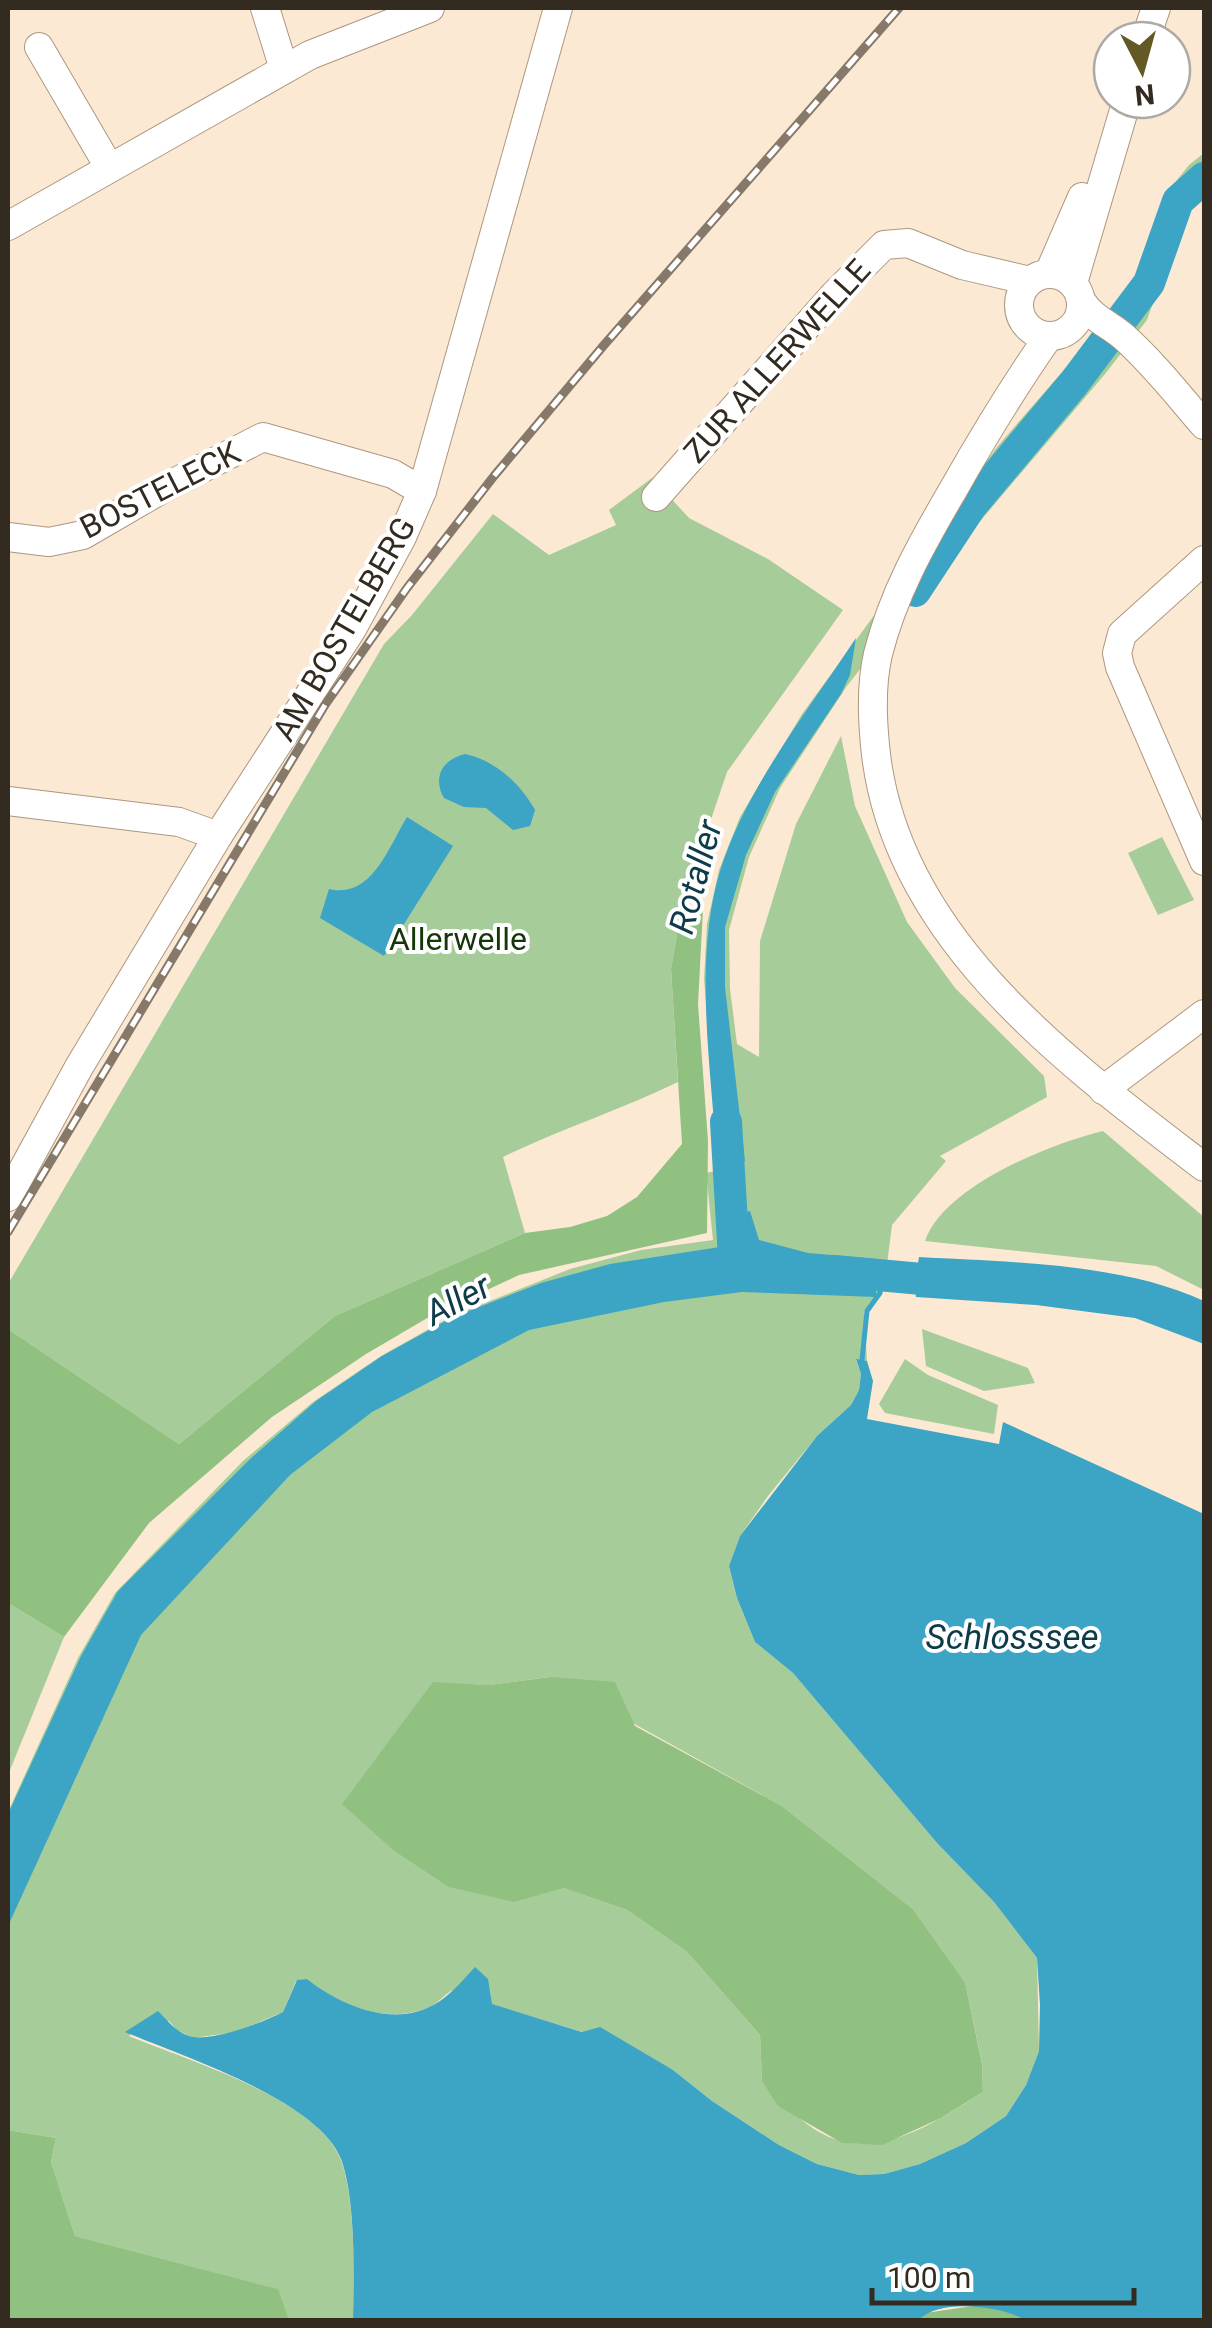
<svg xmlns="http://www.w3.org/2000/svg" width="1212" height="2328" viewBox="0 0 1212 2328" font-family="Roboto,sans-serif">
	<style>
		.green { fill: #a6cc9a; fill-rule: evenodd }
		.forest { fill: #90c180 }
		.water { fill: #3ca4c4 }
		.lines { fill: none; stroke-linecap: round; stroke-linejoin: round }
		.stream { stroke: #3ca4c4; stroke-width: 5 }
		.river { stroke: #3ca4c4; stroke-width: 32 }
		.minor-casing { stroke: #ad977e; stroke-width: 30 }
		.minor { stroke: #fff; stroke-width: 28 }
		.rail-casing { stroke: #86796a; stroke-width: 9 }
		.rail { stroke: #fff; stroke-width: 5; stroke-dasharray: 15; stroke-linecap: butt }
		.labels { text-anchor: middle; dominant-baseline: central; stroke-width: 8; stroke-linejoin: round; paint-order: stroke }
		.street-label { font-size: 32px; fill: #332a20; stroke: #fff }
		.park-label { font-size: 32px; fill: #153608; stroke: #fff }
		.water-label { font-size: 35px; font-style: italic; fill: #0d3b49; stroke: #fff }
	</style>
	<rect width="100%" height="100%" fill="#fce9d4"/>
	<!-- green -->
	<g class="green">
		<path d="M1204 153V193L1192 203 1181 223 1147 320 1105 374 915 598 847 686 780 788 749 857 729 930 730 989 737 1044 759 1057 760 941 796 824 841 736 855 806 907 922 955 988 1044 1076 1047 1097 940 1156 946 1161 892 1225 884 1288 864 1312 867 1361 856 1360 861 1374 859 1390 851 1405 817 1436 768 1496 740 1536 729 1566 737 1598 755 1642 793 1673 937 1843 994 1902 1037 1958 1039 2051 1026 2085 1006 2116 966 2143 920 2164 884 2174 859 2175 817 2164 779 2145 712 2101 673 2070 583 2032 491 2004 490 1990C479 1990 461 1986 451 1991 442 1997 436 2005 425 2009 381 2024 341 2005 307 1979L296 1981 283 2012 236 2032 193 2038 177 2030 169 2021 143 2023 129 2036C186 2060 316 2098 340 2158 356 2197 354 2278 353 2320H289L277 2289 75 2236 51 2162 56 2138 8 2130V1812L78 1658 115 1593 243 1461 313 1402 381 1356 452 1316 570 1269 641 1250 713 1240 706 1173 720 1170 704 979 707 924 719 870 740 817 802 714 997 447 1122 303 1137 274 1168 191 1189 165ZM550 1677 782 1806 913 1909 965 1982 982 2063 983 2092C929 2126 867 2170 807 2124 791 2112 776 2095 762 2081L760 2035 686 1951 627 1910 563 1888 433 1683 489 1685Z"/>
		<path d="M652 478 689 518 768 559 843 610 727 772 682 905 671 969 678 1082C621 1110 560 1129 503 1157L525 1233 335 1316 179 1444 8 1329V1284L384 644 412 615 493 514 549 555 616 525 609 510Z"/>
		<path d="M1162 837 1194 900 1158 915 1128 853Z"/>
		<path d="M1103 1131 1204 1217V1290L1156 1266 925 1241C944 1186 1050 1144 1103 1131Z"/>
		<path d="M922 1329 1028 1368 1035 1383 984 1391 926 1366Z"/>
		<path d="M905 1359 928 1375 998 1405 994 1434 885 1413 879 1404Z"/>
		<path d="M8 1603 64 1637 8 1775Z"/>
	</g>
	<!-- forest -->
	<g class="forest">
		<path d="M682 905 703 909 698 1004 708 1141 707 1233 519 1275 429 1317 366 1354 272 1417 149 1523 64 1637 8 1603V1329L179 1444 335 1316 525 1233 570 1227 607 1216 637 1197 682 1144 671 969Z"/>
		<path d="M550 1677 615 1682 635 1726 782 1806 913 1909 965 1982 982 2064 983 2092 941 2118 882 2145 842 2143 778 2106 762 2081 760 2035 686 1951 627 1910 563 1888 514 1902 449 1887 393 1850 342 1804 433 1682 489 1685Z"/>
		<path d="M8 2130 56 2138 51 2162 75 2236 278 2289 289 2320H8Z"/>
		<path d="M980 2305 1015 2314 1025 2320H919L925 2313Z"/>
	</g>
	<!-- water -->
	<g class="water">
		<path d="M856 638 850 675 841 694 775 792 746 855 725 927V987L745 1161 717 1164C712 1071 692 959 721 868 747 787 809 709 856 638Z"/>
		<path d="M465 754C496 761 520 783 535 810L530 826 513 830 486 808 464 807 444 798C432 777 443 759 465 754Z"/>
		<path d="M407 817 453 846 384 956 320 918 329 889C372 899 388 848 407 817Z"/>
		<path d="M750 1211 759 1240 808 1253 877 1259 876 1297 742 1292 664 1302 529 1330 372 1412 290 1475 141 1635 8 1926V1814L81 1656 118 1591 250 1459 316 1401 382 1356 451 1318 541 1283 610 1264 720 1247 722 1218Z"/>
		<path d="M919 1257C1008 1262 1123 1263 1204 1301V1344L1135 1318 1036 1305 916 1297 915 1289 909 1288 911 1263H918Z"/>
		<path d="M856 1359 867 1361 873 1381 867 1419 999 1444 1003 1422 1204 1514V2320H1025C1002 2306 939 2298 919 2320H353C354 2276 356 2200 341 2159 318 2100 182 2056 125 2032L158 2011C167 2020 176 2032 189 2036 209 2043 264 2022 283 2012L297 1980 307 1979C343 2007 397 2030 440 2001 453 1992 464 1979 475 1967L488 1979 492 2004 582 2032 600 2027 673 2070 712 2101 779 2145 817 2164 859 2175 884 2174 920 2164 966 2143 1006 2116 1026 2085 1039 2051 1040 2005 1037 1958 994 1902 937 1843 793 1673 755 1642 737 1598 729 1566 740 1536 817 1436 851 1405 859 1390 861 1374Z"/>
	</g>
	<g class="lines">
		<!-- stream -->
		<path class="stream" d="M862 1360 867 1311 880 1293 883 1275"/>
		<!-- river -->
		<g class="river">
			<path d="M915 591 971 506 1074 383 1149 283 1178 201 1204 178"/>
			<path d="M726 1122 734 1258"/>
			<path d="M834 1271 955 1282"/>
		</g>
		<defs>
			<g id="minor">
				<path d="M265 8 284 69"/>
				<path d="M1145 40 1156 8"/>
				<path d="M39 47 109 167"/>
				<path d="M8 226 310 55 430 8"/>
				<path d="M1049 273 1082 197"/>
				<circle cx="1050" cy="305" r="31"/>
				<path d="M1073 283 1127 100"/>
				<path d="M1082 302C1093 319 1109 324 1124 337 1154 364 1178 395 1204 425"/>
				<path d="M1049 336C1014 386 983 437 953 490 922 543 893 594 878 654 871 684 872 715 875 745 892 935 1065 1061 1204 1167"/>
				<path d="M656 497 834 295 884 245 908 243 962 265 1030 281"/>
				<path d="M8 537 49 542 83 535 162 489 263 437 393 474 422 491"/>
				<path d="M1204 560 1122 634 1117 653 1120 667 1204 861"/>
				<path d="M8 801 179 822 218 836"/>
				<path d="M1103 1090 1204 1014"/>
				<path d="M8 1197 79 1067 218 836 352 629 402 537 422 491 558 8"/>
			</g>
		</defs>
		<!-- minor casing -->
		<use href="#minor" class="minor-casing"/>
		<!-- minor -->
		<use href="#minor" class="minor"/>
		<defs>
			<path id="rail" d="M8 1232 325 705 407 588 494 476 604 345 899 8"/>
		</defs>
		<!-- rail casing -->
		<use href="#rail" class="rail-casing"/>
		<!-- rail -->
		<use href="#rail" class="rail"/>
	</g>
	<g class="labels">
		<!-- street labels -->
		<g class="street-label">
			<text transform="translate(777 361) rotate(-48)">ZUR ALLERWELLE</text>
			<text transform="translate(160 490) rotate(-27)">BOSTELECK</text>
			<text transform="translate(344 629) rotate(-60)">AM BOSTELBERG</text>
		</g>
		<!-- park labels -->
		<g class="park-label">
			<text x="458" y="939">Allerwelle</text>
		</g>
		<!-- water labels -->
		<g class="water-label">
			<text transform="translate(696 877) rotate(-75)">Rotaller</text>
			<text transform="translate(458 1300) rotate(-28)">Aller</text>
			<text x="1012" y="1637">Schlosssee</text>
		</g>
	</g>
	<!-- border -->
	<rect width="1212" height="2328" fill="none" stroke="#332a20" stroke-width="20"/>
	<!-- north arrow -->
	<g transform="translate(1142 70) rotate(174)"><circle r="48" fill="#ffffff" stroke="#adaaa6" stroke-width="2.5"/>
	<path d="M0-8L18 38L0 25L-18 38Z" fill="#625925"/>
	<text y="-15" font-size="28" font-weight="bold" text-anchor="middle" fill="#332a20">N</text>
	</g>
	<!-- scale -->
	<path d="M872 2288v15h262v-15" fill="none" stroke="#332a20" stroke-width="5"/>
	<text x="887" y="2288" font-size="30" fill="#332a20" stroke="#ffffff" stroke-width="8" paint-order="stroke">100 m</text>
</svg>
